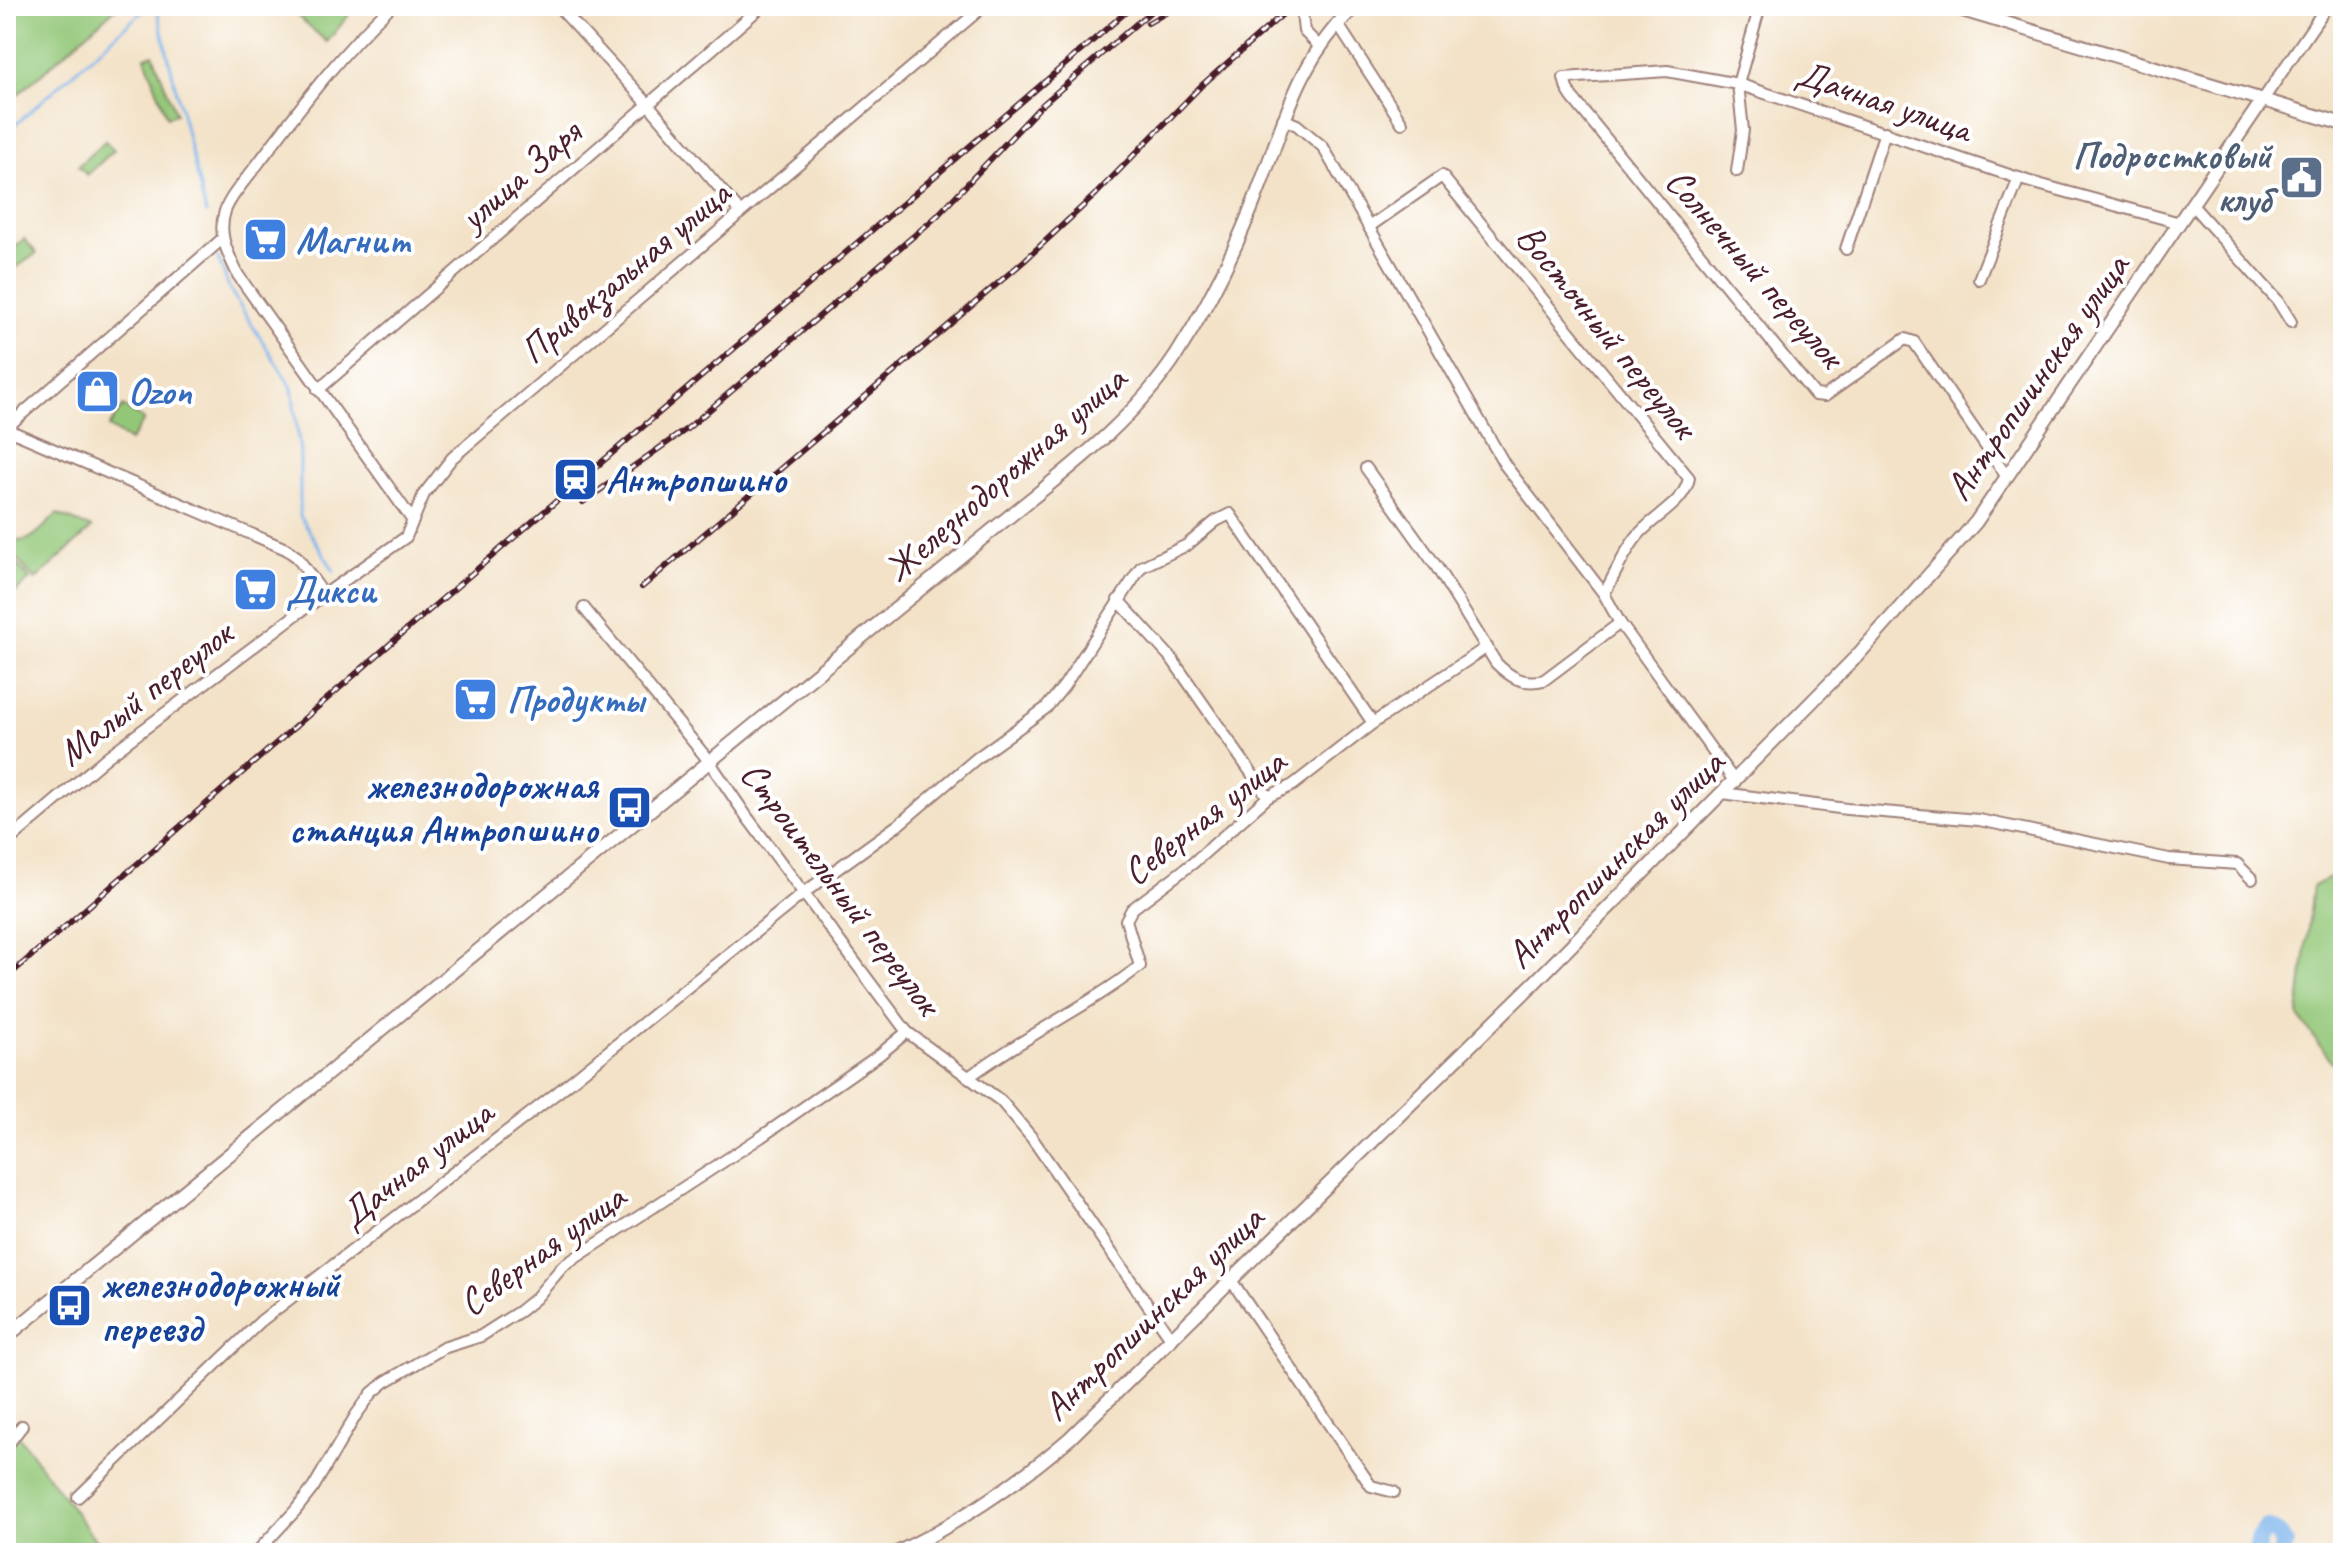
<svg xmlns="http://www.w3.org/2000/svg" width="2349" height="1559" viewBox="0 0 2349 1559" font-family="Caveat,sans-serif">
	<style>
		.green { fill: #93c778; stroke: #6e7352; stroke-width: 2 }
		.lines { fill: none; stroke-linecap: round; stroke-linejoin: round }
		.stream { stroke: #7bb4eb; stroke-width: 3 }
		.river { stroke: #7bb4eb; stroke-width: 18 }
		.minor-casing { stroke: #9e8079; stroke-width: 14 }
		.tertiary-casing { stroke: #9e8079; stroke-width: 16 }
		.minor { stroke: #fff; stroke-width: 10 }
		.tertiary { stroke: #fff; stroke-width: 12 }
		.rail-casing { stroke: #4a1f2b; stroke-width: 6 }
		.rail { stroke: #fff; stroke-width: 3; stroke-dasharray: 9; stroke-linecap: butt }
		.labels { text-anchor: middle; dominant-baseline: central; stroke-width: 8; stroke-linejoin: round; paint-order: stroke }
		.street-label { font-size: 38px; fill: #4a1f2b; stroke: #fff }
		.service-label { font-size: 38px; font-weight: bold; fill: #4e5e75; stroke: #fff; text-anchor: end }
		.shop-label { font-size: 38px; font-weight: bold; fill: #366cbe; stroke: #fff; text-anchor: start }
		.transit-label { font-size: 38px; font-weight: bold; fill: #164399; stroke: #fff; text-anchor: start }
	</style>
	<rect width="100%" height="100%" fill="#fff"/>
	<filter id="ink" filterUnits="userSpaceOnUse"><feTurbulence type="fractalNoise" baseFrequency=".0125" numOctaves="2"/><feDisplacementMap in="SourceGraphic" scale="16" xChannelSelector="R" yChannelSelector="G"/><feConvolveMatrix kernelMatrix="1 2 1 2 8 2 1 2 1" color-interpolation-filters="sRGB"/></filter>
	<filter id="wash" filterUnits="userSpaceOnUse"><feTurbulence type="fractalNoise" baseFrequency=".006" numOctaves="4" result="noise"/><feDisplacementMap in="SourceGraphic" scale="32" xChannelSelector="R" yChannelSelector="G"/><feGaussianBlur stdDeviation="1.8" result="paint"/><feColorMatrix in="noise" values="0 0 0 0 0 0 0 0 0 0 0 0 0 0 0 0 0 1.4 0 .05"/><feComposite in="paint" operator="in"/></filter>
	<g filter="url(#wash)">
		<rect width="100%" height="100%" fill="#f3e2c7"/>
		<!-- green -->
		<g class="green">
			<path d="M6 6H118L6 105Z"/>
			<path d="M286 6H356L327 42Z"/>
			<path d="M153 54 176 114 167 117 145 57Z"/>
			<path d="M105 141 114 150 87 175 78 166Z"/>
			<path d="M24 239 37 253 13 270 6 261V255Z"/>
			<path d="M123 406 144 420 130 441 109 427Z"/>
			<path d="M57 514 92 528 35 580 6 546V535C26 552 42 528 57 514Z"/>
			<path d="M6 552 30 579 6 601Z"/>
			<path d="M2343 872V1067L2332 1062 2298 1015 2313 886Z"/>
			<path d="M12 1427 105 1553H6V1431Z"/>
		</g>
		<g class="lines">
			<!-- stream -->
			<g class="stream">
				<path d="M156 6 206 213"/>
				<path d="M6 133 144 10"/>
				<path d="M218 258 230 290 292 388 300 452V516L334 571"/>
			</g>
			<!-- river -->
			<path class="river" d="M2258 1553V1540L2267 1528 2278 1534 2285 1544 2282 1553"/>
		</g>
	</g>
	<g filter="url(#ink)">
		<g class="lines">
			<defs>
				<g id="minor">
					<path d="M391 6C340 54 302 105 260 161 250 175 231 194 225 211 217 235 228 253 238 275L413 521"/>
					<path d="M558 6 648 104 740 212"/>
					<path d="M1301 6 1304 31 1319 46"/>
					<path d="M1337 23 1402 123"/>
					<path d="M2262 101 2327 6"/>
					<path d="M1283 119 1297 125 1323 147 1505 465 1604 594 1620 623 1735 782"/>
					<path d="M1737 171 1743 130 1738 84 1760 6"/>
					<path d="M2192 205 2278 301 2291 322"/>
					<path d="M1370 226 1442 176 1689 478C1685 501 1660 513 1644 529 1628 543 1615 575 1604 594"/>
					<path d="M1846 249 1885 132"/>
					<path d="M1979 279 2019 178"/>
					<path d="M318 390 762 6"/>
					<path d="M6 428 221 240"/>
					<path d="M6 429 286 549 297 557 324 595"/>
					<path d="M1366 468 1436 566 1496 663C1511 678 1523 685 1544 680L1620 623"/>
					<path d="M2007 477 1914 342 1905 339 1825 396 1815 395 1572 97 1567 89 1564 78 1667 71 1738 84 2027 181 2180 223"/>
					<path d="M1118 600 1172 659 1268 797"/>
					<path d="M584 608 709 761 747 817 907 1032 1001 1101 1032 1138 1172 1340"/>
					<path d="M1722 793 1847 809 1979 820 2169 859 2237 864 2252 879"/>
					<path d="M6 843 107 757 297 614 406 537 424 494 452 458 984 6"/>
					<path d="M969 1077C1024 1036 1086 1008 1140 966L1126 920 1132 909 1193 863 1268 797 1293 785 1373 723 1487 647"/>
					<path d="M1231 1280 1371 1486 1394 1492"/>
					<path d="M6 1447 22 1426"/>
					<path d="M78 1497 261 1321 558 1092 805 892 898 825 977 758 1046 708 1064 686 1141 567 1187 545 1216 521 1230 514 1373 723"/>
					<path d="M256 1553 295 1511 313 1488 356 1415 372 1393 385 1382 443 1348 481 1336 520 1311 536 1298 563 1266 761 1137 879 1055 907 1032"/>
				</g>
				<g id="tertiary">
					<path d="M1949 6 2343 124"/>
					<path d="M6 1337 984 537C1050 482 1129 428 1177 354 1209 304 1239 242 1260 186 1287 115 1298 61 1355 6"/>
					<path d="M897 1553C960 1522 1017 1484 1070 1438L1536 981 1856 657 1976 522 2262 101"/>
				</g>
			</defs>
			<!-- minor casing -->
			<use href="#minor" class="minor-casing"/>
			<!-- tertiary casing -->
			<use href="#tertiary" class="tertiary-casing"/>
			<!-- minor -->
			<use href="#minor" class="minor"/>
			<!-- tertiary -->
			<use href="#tertiary" class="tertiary"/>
			<defs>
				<g id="rail">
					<path d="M1148 23 1178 6"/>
					<path d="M1042 105 1157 6"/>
					<path d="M583 502 688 428 936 217 1038 109"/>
					<path d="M642 587 1024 261 1096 194 1201 86 1292 6"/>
					<path d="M6 978 405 631 1133 6"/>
				</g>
			</defs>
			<!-- rail casing -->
			<use href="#rail" class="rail-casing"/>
			<!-- rail -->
			<use href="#rail" class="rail"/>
		</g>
	</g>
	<!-- icons -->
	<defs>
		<symbol id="civic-square" viewBox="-11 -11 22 22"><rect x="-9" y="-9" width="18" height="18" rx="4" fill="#5c6f8a" stroke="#fff"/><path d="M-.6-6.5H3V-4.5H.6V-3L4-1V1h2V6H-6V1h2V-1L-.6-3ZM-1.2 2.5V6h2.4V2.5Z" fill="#fff"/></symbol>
		<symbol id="supermarket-square" viewBox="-11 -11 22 22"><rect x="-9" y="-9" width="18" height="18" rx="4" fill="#3f7fe0" stroke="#fff"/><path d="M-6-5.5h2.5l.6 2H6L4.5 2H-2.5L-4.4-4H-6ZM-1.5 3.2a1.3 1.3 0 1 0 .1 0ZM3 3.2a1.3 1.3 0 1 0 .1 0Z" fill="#fff"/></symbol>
		<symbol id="shop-square" viewBox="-11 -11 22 22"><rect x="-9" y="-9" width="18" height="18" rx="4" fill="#3f7fe0" stroke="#fff"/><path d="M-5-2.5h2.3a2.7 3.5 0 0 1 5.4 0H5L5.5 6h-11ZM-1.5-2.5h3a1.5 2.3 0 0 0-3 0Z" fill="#fff"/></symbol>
		<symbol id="station-square" viewBox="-11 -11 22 22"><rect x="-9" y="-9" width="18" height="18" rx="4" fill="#1a4fb4" stroke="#fff"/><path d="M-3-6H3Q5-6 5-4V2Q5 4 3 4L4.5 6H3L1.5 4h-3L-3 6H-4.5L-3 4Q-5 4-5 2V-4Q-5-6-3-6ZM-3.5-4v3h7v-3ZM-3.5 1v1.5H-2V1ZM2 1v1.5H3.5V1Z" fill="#fff"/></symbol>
		<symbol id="bus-square" viewBox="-11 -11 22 22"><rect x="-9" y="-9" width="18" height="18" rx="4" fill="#1a4fb4" stroke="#fff"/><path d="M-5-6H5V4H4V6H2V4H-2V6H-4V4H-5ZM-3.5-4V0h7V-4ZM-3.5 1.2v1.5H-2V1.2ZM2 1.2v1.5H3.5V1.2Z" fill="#fff"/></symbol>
	</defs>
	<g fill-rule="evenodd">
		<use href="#civic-square" x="2276" y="152" width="51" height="51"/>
		<use href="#supermarket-square" x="240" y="214" width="51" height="51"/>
		<use href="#shop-square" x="72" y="366" width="51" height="51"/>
		<use href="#station-square" x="550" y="454" width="51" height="51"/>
		<use href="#supermarket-square" x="230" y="564" width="51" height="51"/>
		<use href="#supermarket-square" x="450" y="674" width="51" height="51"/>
		<use href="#bus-square" x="604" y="782" width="51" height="51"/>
		<use href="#bus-square" x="44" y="1280" width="51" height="51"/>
	</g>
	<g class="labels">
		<!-- street labels -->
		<g class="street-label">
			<text transform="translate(1884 101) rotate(19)">Дачная улица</text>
			<text transform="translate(520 175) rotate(-41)">улица Заря</text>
			<text transform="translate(1755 268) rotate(49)">Солнечный переулок</text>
			<text transform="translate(625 272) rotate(-40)">Привокзальная улица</text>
			<text transform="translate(1607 331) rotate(51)">Восточный переулок</text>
			<text transform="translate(2037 377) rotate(-55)">Антропшинская улица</text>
			<text transform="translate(1005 474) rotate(-41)">Железнодорожная улица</text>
			<text transform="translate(145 693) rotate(-38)">Малый переулок</text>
			<text transform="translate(1204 817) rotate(-38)">Северная улица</text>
			<text transform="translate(1615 859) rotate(-45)">Антропшинская улица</text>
			<text transform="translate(841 888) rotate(53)">Строительный переулок</text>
			<text transform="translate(416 1164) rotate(-38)">Дачная улица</text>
			<text transform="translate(542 1250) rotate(-36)">Северная улица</text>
			<text transform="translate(1153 1313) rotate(-44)">Антропшинская улица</text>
		</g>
		<!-- service labels -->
		<g class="service-label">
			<text x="2271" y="155">Подростковый<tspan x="2271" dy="44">клуб</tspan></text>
		</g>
		<!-- shop labels -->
		<g class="shop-label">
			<text x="296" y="240">Магнит</text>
			<text x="128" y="391">Ozon</text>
			<text x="286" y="590">Дикси</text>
			<text x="507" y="699">Продукты</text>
		</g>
		<!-- transit labels -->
		<g class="transit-label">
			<text x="606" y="479">Антропшино</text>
			<text x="598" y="785" text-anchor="end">железнодорожная<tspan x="598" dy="44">станция Антропшино</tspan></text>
			<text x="101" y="1284">железнодорожный<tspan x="101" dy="44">переезд</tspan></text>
		</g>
	</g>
	<!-- margin -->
	<rect width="2349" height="1559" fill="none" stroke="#fff" stroke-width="32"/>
</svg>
